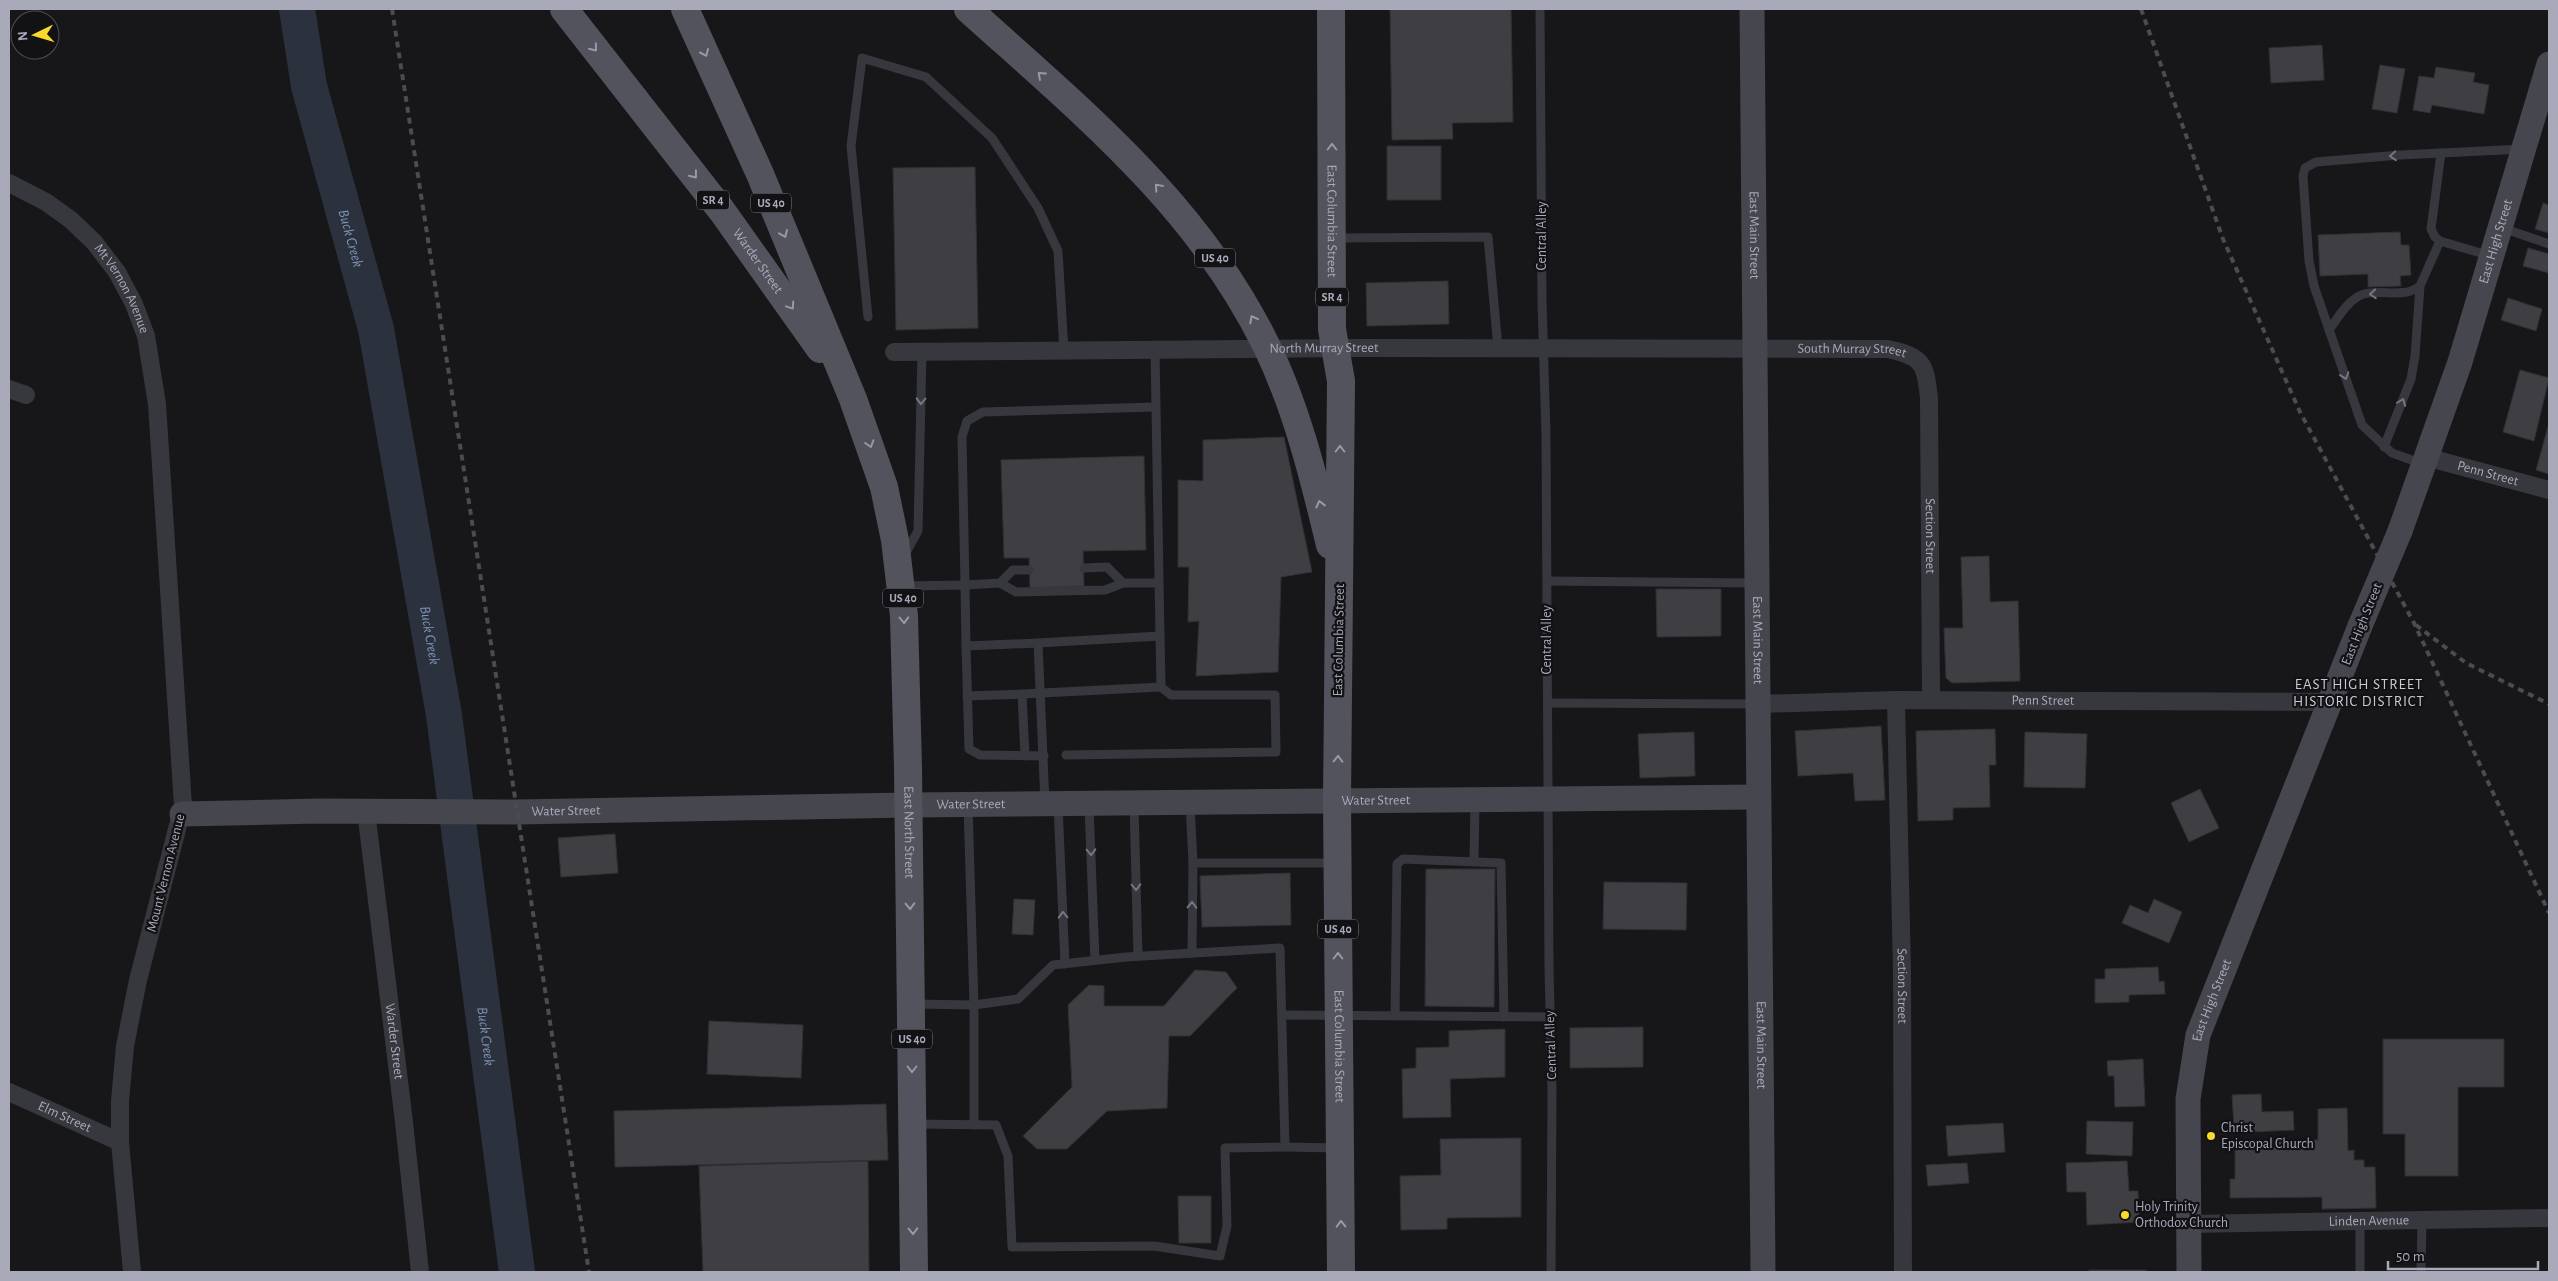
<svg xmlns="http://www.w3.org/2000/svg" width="2558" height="1281" viewBox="0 0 2558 1281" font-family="'Alegreya Sans',sans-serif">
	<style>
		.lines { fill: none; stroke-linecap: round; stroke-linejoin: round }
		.river { stroke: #2c323d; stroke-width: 36 }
		.building { fill: #3e3e43; stroke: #313035 }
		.lane { stroke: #37373e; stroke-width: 9 }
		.street { stroke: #37373e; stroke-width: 18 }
		.secondary { stroke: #45464e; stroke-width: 25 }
		.primary { stroke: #53535d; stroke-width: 28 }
		.rail { stroke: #4a4b53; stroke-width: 4; stroke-dasharray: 6 5; stroke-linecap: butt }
		.secondary-bridge { stroke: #45464e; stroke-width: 25 }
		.oneway { stroke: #9799a7 }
		.oneway2 { stroke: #757682 }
		.poi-dot { fill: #fad92d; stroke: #121114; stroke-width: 2 }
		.labels { text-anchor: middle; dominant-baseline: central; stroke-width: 4.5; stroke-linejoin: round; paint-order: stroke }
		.shield { fill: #121114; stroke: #7b7c88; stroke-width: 1 }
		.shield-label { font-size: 12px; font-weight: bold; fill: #a8aab9 }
		.street-label { font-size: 14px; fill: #a8aab9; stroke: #121114 }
		.poi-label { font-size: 14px; fill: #a8aab9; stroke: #121114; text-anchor: start }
		.water-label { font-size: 15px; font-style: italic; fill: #7d91b6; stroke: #121114 }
		.neighbourhood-label { font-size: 15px; letter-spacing: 1px; fill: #c9cad5; stroke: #121114 }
	</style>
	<rect width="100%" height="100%" fill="#171619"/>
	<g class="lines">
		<!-- river -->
		<path class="river" id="s1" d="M297 9 309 86 376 329 444 715 517 1272"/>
	</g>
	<!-- building -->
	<g class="building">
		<path d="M1390 9H1511L1513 122 1452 123 1453 139 1392 140Z"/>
		<path d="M2322 45 2324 80 2271 83 2269 48Z"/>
		<path d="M2380 65 2405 69 2397 113 2372 109Z"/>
		<path d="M2436 67 2475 73 2473 82 2489 85 2484 114 2432 105 2430 113 2413 110 2419 76 2434 78Z"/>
		<rect x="1387" y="146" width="54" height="54"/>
		<path d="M975 167 978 328 896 330 893 168Z"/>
		<path d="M2543 203 2549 205V233L2535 229Z"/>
		<path d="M2400 232 2401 245H2409L2411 275 2400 276 2401 286 2368 287V274L2320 276 2318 235Z"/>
		<path d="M2528 248 2549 254V273L2523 266Z"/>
		<path d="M1448 281 1449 324 1367 326 1366 283Z"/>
		<path d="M2508 298 2542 309 2536 331 2501 320Z"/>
		<path d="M2520 370 2549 378 2534 441 2503 432Z"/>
		<path d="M2549 423V474L2536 470Z"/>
		<path d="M1284 437 1312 572 1281 577 1278 672 1196 676 1199 621 1188 622 1189 567H1178V480L1203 481V440Z"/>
		<path d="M1144 456 1146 550 1083 551 1084 586 1030 588 1029 558H1004L1001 460Z"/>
		<path d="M1989 556 1990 602 2018 601 2020 681 1952 683 1946 678 1944 628H1963L1961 557Z"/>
		<path d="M1656 589H1721V636L1657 637Z"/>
		<path d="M1881 726 1885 800 1855 801 1853 773 1798 776 1795 731Z"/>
		<path d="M1995 729 1996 765H1989L1990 807 1953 808V820L1918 821 1916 731Z"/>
		<path d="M1694 732 1695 776 1640 778 1638 734Z"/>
		<path d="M2025 732 2087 734 2085 788 2024 787Z"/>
		<path d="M2200 789 2219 828 2189 842 2171 803Z"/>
		<path d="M615 834 618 873 561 877 558 838Z"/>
		<path d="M1426 869H1495L1494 1007 1425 1006Z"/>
		<path d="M1290 873 1291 925 1202 927 1200 876Z"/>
		<path d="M1604 882 1687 883 1686 930 1603 929Z"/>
		<path d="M1014 899 1035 900 1033 935 1012 934Z"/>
		<path d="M2154 899 2182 912 2169 943 2122 923 2130 905 2148 913Z"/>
		<path d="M2158 967 2159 982 2164 981 2165 994 2129 995V1002L2095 1003V979H2105V969Z"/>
		<path d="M1195 970 1226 972 1237 988 1190 1036H1169L1167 1108 1107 1111 1067 1149H1037L1023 1136 1072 1087 1068 1005 1089 985 1104 986V1006H1164Z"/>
		<path d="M709 1021 803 1025 801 1078 707 1074Z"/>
		<path d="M1643 1027V1067L1570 1068V1028Z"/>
		<path d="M1505 1029V1077L1450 1079 1451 1117 1403 1118 1402 1069 1416 1068V1048L1449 1047V1031Z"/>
		<path d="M2383 1039H2504V1087H2458V1176H2405V1134H2383Z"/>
		<path d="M2143 1059 2145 1106 2115 1107 2114 1076H2108L2107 1061Z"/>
		<path d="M2261 1094 2262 1112 2293 1111 2294 1130 2251 1132V1124L2234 1125 2232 1095Z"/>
		<path d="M886 1104 888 1160 615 1167 614 1111Z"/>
		<path d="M2347 1108 2348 1151 2354 1150V1160H2364V1167H2375L2376 1208 2322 1209V1197L2230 1198V1179H2235V1149L2273 1148V1141L2318 1140V1109Z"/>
		<path d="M2087 1121 2133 1122 2132 1156 2086 1154Z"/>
		<path d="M2003 1123 2005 1152 1948 1156 1946 1126Z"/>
		<path d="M1521 1138V1217L1447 1218V1229L1401 1230 1400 1176 1441 1175 1440 1139Z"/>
		<path d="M868 1161 869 1272H703L699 1166Z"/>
		<path d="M2127 1161 2129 1191H2138L2139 1222 2087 1225 2086 1192H2067L2066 1163Z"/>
		<path d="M1967 1163 1969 1183 1928 1186 1926 1165Z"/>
		<path d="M1178 1196H1211V1243H1179Z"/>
		<rect x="2089" y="1270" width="57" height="2"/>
	</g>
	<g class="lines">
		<!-- lane -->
		<g class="lane">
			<path d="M1540 9 1542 302 1546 434 1549 968 1552 1091 1551 1272"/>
			<path d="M2441 153 2431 229 2435 237 2440 241 2491 256"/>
			<path d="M2502 228 2549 244"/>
			<path d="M1335 238 1488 237 1498 348"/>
			<path d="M868 317 851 146 862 58 926 77 992 138 1038 208 1058 251 1064 351"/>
			<path d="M2329 330C2337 319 2349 298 2364 294 2383 289 2403 299 2420 286"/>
			<path d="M2384 447 2411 379 2415 356 2420 286 2440 241"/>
			<path d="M2423 464 2392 453 2362 425 2314 286 2309 261 2303 176 2305 168 2316 162 2400 155 2523 149"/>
			<path d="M904 556 918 531 922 352"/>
			<path d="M1084 568 1107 567 1123 583"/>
			<path d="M1029 570H1013L1000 583 965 585 962 437 967 421 983 412 1155 407"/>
			<path d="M1547 581 1756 583"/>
			<path d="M1000 583 1016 592 1105 590 1123 583H1158"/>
			<path d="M904 586 965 585 966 646 1038 643"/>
			<path d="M966 646 969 749 980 755 1044 756"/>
			<path d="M967 696 1022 694"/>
			<path d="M1548 703 1757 704"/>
			<path d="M1066 755 1276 752 1275 695H1171L1161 687 1160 636"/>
			<path d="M1025 756 1022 694 1161 687"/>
			<path d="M1045 803 1038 643 1160 636 1155 350"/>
			<path d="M1190 804 1193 863 1192 953"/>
			<path d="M968 805 974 1005V1125"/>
			<path d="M1058 805 1065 964"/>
			<path d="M1089 806 1095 960"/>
			<path d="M1134 806 1138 956"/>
			<path d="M1474 860 1475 801"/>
			<path d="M1193 863H1335"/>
			<path d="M914 1004 974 1005 1018 999 1053 965 1126 957 1280 948 1285 1147 1225 1148 1227 1226 1220 1256 1154 1246 1012 1247 1008 1156 996 1125 915 1124"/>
			<path d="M1282 1015 1550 1017"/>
			<path d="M1395 1016 1397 864 1403 859 1501 863 1504 1017"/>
			<path d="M1285 1147 1337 1148"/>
			<path d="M2360 1272V1221"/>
			<path d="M2421 1272 2422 1220"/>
		</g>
		<!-- street -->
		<g class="street">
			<path id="s2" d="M9 183 46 202 71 220 94 242 117 272 134 304 146 336 157 404 183 806 138 980 125 1046 120 1101V1142L132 1272"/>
			<path id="s3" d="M894 352 1359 348 1888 349C1924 357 1925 364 1929 398L1931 700"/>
			<path d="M9 389 26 395"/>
			<path id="s4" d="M2426 457 2549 490"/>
			<path id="s5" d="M1896 700 1902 972 1903 1272"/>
			<path id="s6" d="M1757 704 1896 700 2330 702"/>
			<path id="s7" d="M366 811 404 1122 420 1272"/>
			<path id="s8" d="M9 1092 120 1142"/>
			<path id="s9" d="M2188 1224 2549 1218"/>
		</g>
		<!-- secondary -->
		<g class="secondary">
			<path id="s10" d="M1752 9 1763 1272"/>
			<path id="s11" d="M2400 531 2460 362 2549 64"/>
			<path id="s12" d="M182 814 319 811 517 812 909 805 1758 797"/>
			<path id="s13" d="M2189 1272 2188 1099 2198 1035 2360 626"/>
		</g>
		<!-- primary -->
		<g class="primary">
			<path id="s14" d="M564 9 722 211 820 349"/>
			<path id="s15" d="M685 9 760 174 853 399 884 487 895 540 904 616 908 768 914 1272"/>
			<path d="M968 9C1082 112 1198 205 1267 347 1297 409 1314 478 1330 545"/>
			<path id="s16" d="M1331 9 1332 329 1341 381 1337 801 1341 1272"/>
		</g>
		<!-- rail -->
		<g class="rail">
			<path d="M392 9 589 1272"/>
			<path d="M2141 9 2223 239 2300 412 2414 623 2549 913"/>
			<path d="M2416 625 2466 663 2549 704"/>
		</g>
		<!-- secondary-bridge -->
		<path class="secondary-bridge" d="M2360 626 2400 531"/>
	</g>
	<!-- one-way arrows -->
	<defs><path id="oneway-chevron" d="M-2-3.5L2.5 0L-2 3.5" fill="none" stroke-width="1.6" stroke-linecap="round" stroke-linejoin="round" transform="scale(1.25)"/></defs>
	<g class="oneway">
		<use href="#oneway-chevron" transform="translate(594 48) rotate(52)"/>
		<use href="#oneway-chevron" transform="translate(705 53) rotate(66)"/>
		<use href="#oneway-chevron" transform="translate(1041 75) rotate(-138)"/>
		<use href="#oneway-chevron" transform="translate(1332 147) rotate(-90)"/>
		<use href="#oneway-chevron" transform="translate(694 175) rotate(52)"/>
		<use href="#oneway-chevron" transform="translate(1158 187) rotate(-131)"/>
		<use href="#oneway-chevron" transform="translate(784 234) rotate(67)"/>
		<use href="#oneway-chevron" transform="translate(791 306) rotate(56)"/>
		<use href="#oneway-chevron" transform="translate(1253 319) rotate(-118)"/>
		<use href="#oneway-chevron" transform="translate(870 444) rotate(72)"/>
		<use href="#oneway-chevron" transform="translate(1340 449) rotate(-90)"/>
		<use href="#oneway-chevron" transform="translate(1320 504) rotate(-104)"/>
		<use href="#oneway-chevron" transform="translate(904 620) rotate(88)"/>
		<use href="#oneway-chevron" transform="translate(1338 759) rotate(-89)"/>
		<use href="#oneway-chevron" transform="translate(910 906) rotate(89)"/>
		<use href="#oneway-chevron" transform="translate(1338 956) rotate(-90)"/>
		<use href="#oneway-chevron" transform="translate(912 1069) rotate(90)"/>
		<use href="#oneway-chevron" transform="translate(1341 1224) rotate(-91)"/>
		<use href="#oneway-chevron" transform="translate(913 1231) rotate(89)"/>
	</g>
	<g class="oneway2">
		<use href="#oneway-chevron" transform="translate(2393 156) rotate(175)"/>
		<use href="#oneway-chevron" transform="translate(2373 294) rotate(176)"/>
		<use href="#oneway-chevron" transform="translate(2345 376) rotate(71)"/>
		<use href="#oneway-chevron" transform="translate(921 401) rotate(91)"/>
		<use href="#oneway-chevron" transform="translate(2402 402) rotate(-69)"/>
		<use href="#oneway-chevron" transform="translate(1091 852) rotate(88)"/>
		<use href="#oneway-chevron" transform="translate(1136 887) rotate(88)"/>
		<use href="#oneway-chevron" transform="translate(1192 905) rotate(-89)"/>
		<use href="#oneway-chevron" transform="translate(1063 915) rotate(-92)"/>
	</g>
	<!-- markers -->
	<g class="poi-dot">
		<circle cx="2211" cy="1136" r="5"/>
		<circle cx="2125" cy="1215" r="5"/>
	</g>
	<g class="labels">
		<!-- shield labels -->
		<g class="shield">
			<rect x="697" y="190.5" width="32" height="19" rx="4"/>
			<rect x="751" y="193.5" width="40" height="19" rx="4"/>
			<rect x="1195" y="248.5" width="40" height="19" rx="4"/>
			<rect x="1316" y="287.5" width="32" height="19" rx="4"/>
			<rect x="883" y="588.5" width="40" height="19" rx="4"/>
			<rect x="1318" y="919.5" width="40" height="19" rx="4"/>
			<rect x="892" y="1029.5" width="40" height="19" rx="4"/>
		</g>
		<g class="shield-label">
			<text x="713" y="200">SR 4</text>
			<text x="771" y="203">US 40</text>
			<text x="1215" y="258">US 40</text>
			<text x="1332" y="297">SR 4</text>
			<text x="903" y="598">US 40</text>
			<text x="1338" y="929">US 40</text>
			<text x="912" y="1039">US 40</text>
		</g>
		<!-- street labels -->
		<g class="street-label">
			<text stroke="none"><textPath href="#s16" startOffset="212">East Columbia Street</textPath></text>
			<text transform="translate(1542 236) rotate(-90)">Central Alley</text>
			<text stroke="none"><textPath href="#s10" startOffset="226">East Main Street</textPath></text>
			<text stroke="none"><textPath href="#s11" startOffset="305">East High Street</textPath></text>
			<text stroke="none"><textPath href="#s14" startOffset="318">Warder Street</textPath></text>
			<text stroke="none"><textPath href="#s2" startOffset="159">Mt Vernon Avenue</textPath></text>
			<text stroke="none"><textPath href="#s3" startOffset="430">North Murray Street</textPath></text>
			<text stroke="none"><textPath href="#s3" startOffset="958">South Murray Street</textPath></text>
			<text stroke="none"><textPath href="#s4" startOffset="64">Penn Street</textPath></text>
			<text stroke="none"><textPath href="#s3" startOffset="1204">Section Street</textPath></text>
			<text transform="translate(2362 624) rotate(-68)">East High Street</text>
			<text transform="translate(1339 640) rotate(-89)">East Columbia Street</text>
			<text transform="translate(1547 640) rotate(-90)">Central Alley</text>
			<text stroke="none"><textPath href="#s10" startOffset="631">East Main Street</textPath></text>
			<text stroke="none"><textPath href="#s6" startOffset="286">Penn Street</textPath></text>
			<text stroke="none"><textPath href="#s12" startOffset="1194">Water Street</textPath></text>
			<text stroke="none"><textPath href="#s12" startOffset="789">Water Street</textPath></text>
			<text stroke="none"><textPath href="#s12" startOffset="384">Water Street</textPath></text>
			<text stroke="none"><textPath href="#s15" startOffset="865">East North Street</textPath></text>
			<text transform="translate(166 873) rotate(-76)">Mount Vernon Avenue</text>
			<text stroke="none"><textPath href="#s5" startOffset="286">Section Street</textPath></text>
			<text stroke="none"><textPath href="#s13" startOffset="275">East High Street</textPath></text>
			<text stroke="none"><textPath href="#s7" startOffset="232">Warder Street</textPath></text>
			<text stroke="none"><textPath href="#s16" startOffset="1038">East Columbia Street</textPath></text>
			<text transform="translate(1551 1045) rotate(-92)">Central Alley</text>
			<text stroke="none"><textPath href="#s10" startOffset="1036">East Main Street</textPath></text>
			<text stroke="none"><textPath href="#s8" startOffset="61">Elm Street</textPath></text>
			<text stroke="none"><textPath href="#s9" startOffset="181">Linden Avenue</textPath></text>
		</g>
		<!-- poi labels -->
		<g class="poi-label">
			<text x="2221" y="1128">Christ<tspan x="2221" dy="16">Episcopal Church</tspan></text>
			<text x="2135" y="1207">Holy Trinity<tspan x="2135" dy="16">Orthodox Church</tspan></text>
		</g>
		<!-- water labels -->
		<g class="water-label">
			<text stroke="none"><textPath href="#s1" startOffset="236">Buck Creek</textPath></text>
			<text stroke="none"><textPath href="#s1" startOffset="641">Buck Creek</textPath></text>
			<text stroke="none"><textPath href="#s1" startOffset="1046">Buck Creek</textPath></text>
		</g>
		<!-- neighbourhood labels -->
		<g class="neighbourhood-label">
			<text x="2359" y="684">EAST HIGH STREET<tspan x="2359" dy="17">HISTORIC DISTRICT</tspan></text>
		</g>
	</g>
	<!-- border -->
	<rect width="2558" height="1281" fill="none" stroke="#a8aab9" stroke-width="20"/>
	<!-- north arrow -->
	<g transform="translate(35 35) rotate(265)"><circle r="24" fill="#121114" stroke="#4e4e56"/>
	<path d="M0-4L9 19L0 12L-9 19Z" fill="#fad92d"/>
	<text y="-8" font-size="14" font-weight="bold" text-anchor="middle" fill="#a8aab9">N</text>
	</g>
	<!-- scale -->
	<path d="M2388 1261v8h150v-8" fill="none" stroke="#a8aab9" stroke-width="2.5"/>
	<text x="2396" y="1261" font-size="15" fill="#a8aab9" stroke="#121114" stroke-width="4" paint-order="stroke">50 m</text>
</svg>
